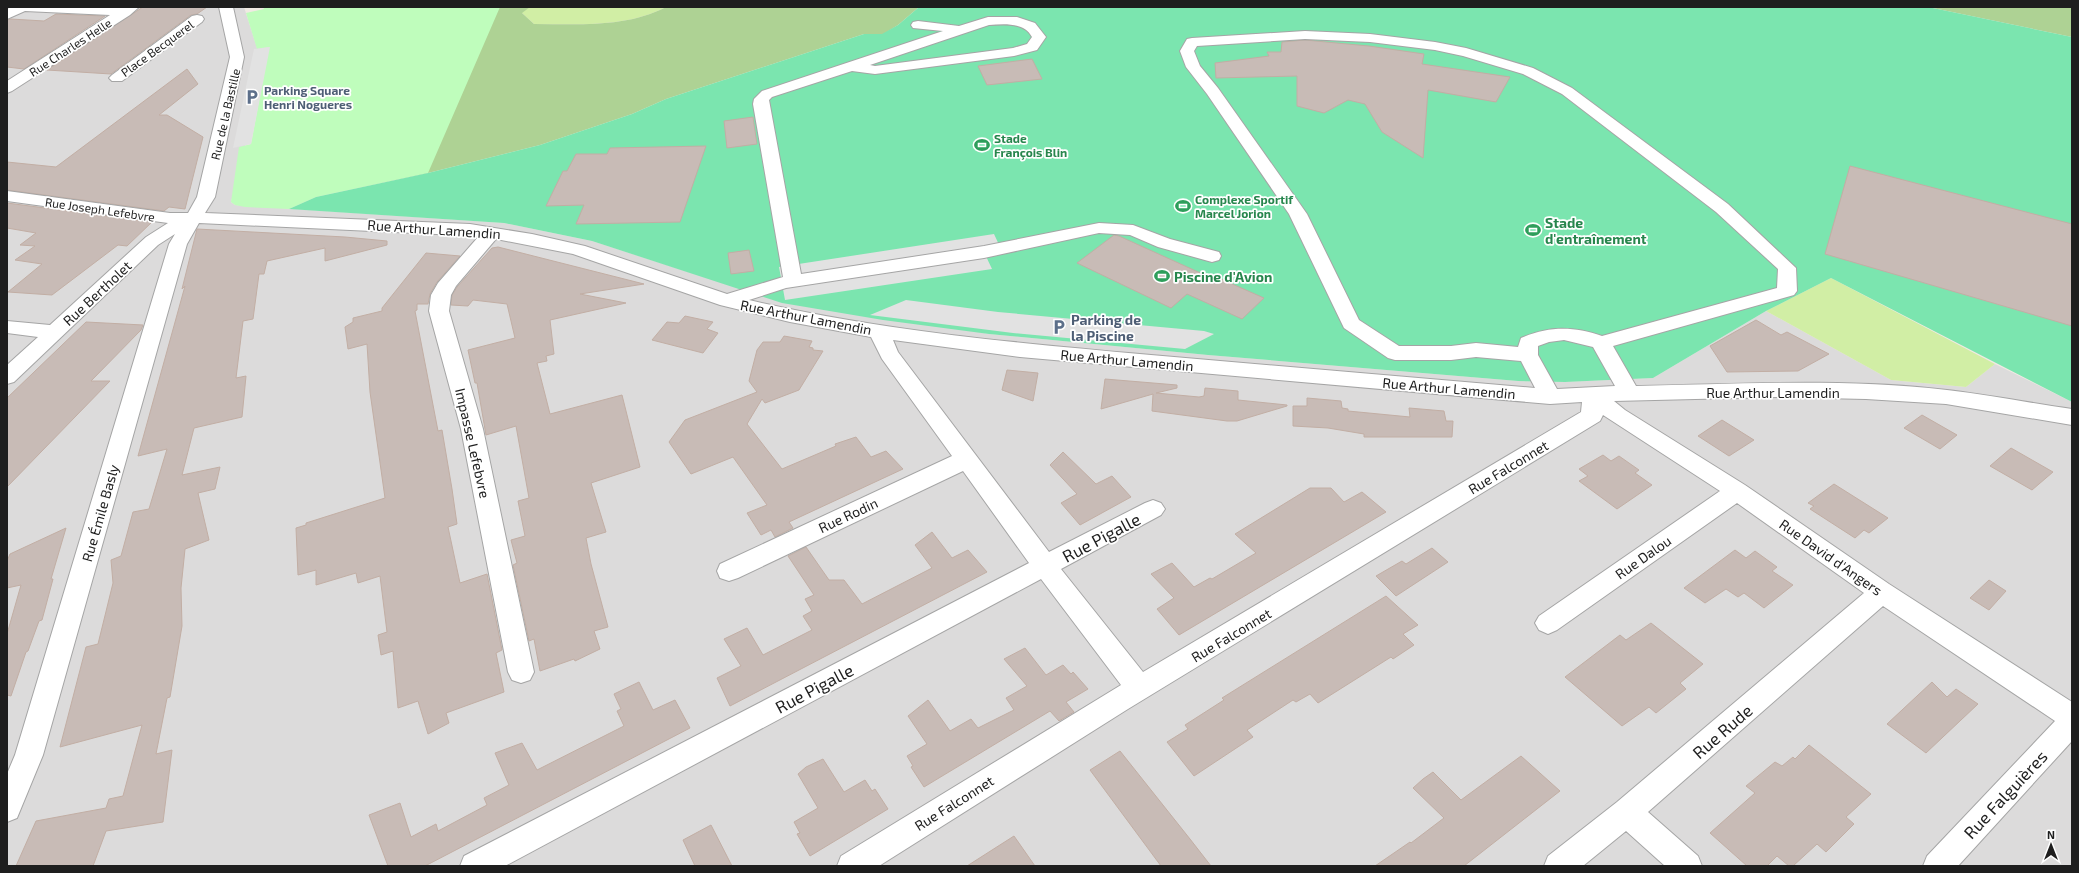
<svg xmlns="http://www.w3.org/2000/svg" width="2079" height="873" viewBox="0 0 2079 873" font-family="'Exo 2',sans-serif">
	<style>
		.residential { fill: #dcdbdb }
		.grass { fill: #d1eea5 }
		.forest { fill: #aed294 }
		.park { fill: #bffdbc }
		.pitch { fill: #7be5af }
		.parking { fill: #e2e2e2 }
		.building { fill: #c8bbb6; stroke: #c2aea4 }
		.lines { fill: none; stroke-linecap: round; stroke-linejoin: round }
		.minor-casing { stroke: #a5a5a5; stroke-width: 2 }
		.minor { fill: #fff; fill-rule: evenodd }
		.labels { text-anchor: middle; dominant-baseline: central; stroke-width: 3.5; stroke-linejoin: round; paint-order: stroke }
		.far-street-label { font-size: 12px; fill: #1e1e1e; stroke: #fff }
		.far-service-label { font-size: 12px; font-weight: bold; fill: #4e5e75; stroke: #fff; text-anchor: start }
		.far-leisure-label { font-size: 12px; font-weight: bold; fill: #27864d; stroke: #fff; text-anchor: start }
		.leisure-label { font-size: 14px; font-weight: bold; fill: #27864d; stroke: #fff; text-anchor: start }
		.street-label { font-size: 14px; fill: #1e1e1e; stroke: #fff }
		.service-label { font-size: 14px; font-weight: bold; fill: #4e5e75; stroke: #fff; text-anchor: start }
		.near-street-label { font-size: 17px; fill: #1e1e1e; stroke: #fff }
	</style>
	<rect width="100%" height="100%" fill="#f0eae3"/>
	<!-- residential -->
	<path class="residential" d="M7 7H244L257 48 270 47 231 202 235 205 504 223 592 241 707 278 989 334 1208 355 1518 381 1565 382 1653 378 1766 311 1891 380 1966 387 1995 364 2072 402V866H7Z"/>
	<!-- grass -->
	<g class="grass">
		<path d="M530 7H666C626 28 578 24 534 24L521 12Z"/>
		<path d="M1831 278 1995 364 1966 387 1891 380 1766 311Z"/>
	</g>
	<!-- forest -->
	<g class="forest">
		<path d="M373 7H530L522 13 534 24C578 24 626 28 666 7H919L898 25 882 35 864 34 666 99 632 114 540 145 428 173 340 191Z"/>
		<path d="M1928 7H2072V37Z"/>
	</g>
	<!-- park -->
	<path class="park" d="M263 7H500L428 173 316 197 289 209 245 207 235 205 231 202 239 147 251 144 269 47 257 49 246 13 264 9Z"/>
	<!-- pitch -->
	<path class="pitch" d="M919 7H1928L2072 37V402L1831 278 1766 311 1653 378 1565 382 1518 381 1208 355 989 334 883 320 782 303 592 241 504 223 289 209 316 197 428 173 540 145 632 114 666 99 864 34H882L898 25Z"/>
	<!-- parking -->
	<g class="parking">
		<path d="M270 47 251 144 233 148 254 49Z"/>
		<path d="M994 234 1001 249 984 252 992 269 785 300 779 267Z"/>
		<path d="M906 300 998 312 1204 331 1214 334 1185 349 1013 333 870 315Z"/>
	</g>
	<!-- building -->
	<g class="building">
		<path d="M143 7H207L197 14 191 15 111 74 47 70Z"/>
		<path d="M56 14 105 16 24 69 7 67V20L11 19 44 21Z"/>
		<path d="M1305 40 1369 46 1424 54 1422 64 1510 77 1496 102 1428 90 1423 158 1382 132 1365 104 1348 100 1324 113 1297 106V76L1216 78 1215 63 1269 56 1267 52H1281L1282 42Z"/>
		<path d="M1032 59 1042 79 987 85 978 66Z"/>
		<path d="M187 69 198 84 159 115H167L203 137 185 209 169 207 164 211 7 190V162L56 167Z"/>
		<path d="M753 117 757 144 727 148 724 121Z"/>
		<path d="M706 146 680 222 576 224 584 205 546 206 563 171H567L576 154H607L610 148Z"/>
		<path d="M1850 166 2072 224V326L1825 254Z"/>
		<path d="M7 203 152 222 127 246 118 245 52 295 8 292 42 264 15 260 35 246 20 245 36 233 7 228Z"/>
		<path d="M197 229 345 237 387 241V245L325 261V248L267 261 264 274H259L253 319 243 321 236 378 246 376 242 417 194 428 182 475 220 467 215 489 198 493 209 540 185 549 181 588 182 626 170 697 167 698 156 754 172 750 163 822 106 831 93 866H16L36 821 106 808 109 799 123 796 142 725 60 747 86 647 98 644 113 583 111 560 121 556 133 512 149 509 167 449 138 456 185 286 182 289Z"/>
		<path d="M1114 235 1119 236 1218 281 1221 279 1264 298 1242 319 1187 294 1171 308 1077 263Z"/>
		<path d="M498 247 644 284 580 294 626 303 550 320 554 354 546 356 547 361 537 363 550 414 622 395 640 467 591 483 606 532 586 538 591 564 608 627 594 631 600 649 575 661 574 659 540 671 534 639 529 641 513 565 517 563 511 540 525 536 518 501 529 498 516 426 486 435 477 383H475L468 350 515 338 507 304 473 300 468 306 451 305 452 295 457 287 492 248Z"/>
		<path d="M749 250 754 271 731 274 728 253Z"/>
		<path d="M426 253 460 256 437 282 430 294 428 304H417V310L415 311 438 431 442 430 452 489 457 524 448 527 460 583 487 574 502 650 496 653 504 692 446 713 449 723 428 734 418 701 398 708 393 651 381 655 378 635 387 632 380 576 358 583 356 573 316 585V570L298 575 296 528 306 525V523L385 498 370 392 367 344 348 349 345 327 353 322V318L382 311V308Z"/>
		<path d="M685 316 713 322 707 329 718 333 703 353 652 340 667 322 679 323Z"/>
		<path d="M1756 320 1781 335 1787 332 1829 354 1798 371 1727 372 1710 346Z"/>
		<path d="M86 322 143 325 141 330 91 381H110L7 487V398Z"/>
		<path d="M784 336 812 341 809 347 813 348V350L823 351 799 390 765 403 762 399 747 424 782 469 836 446 835 444 856 437 871 457 886 451 903 469 789 522 793 528 775 537 771 530 761 535 747 513 767 505 733 457 691 474 669 442 685 420 757 392 749 381 757 350 763 342H780Z"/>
		<path d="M1007 370 1038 373 1033 401 1002 390Z"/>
		<path d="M1105 379 1177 385V388L1156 393 1199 397 1204 396 1205 388 1238 391V400L1287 405V406L1237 421H1227L1152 411 1153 394 1101 409Z"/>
		<path d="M1307 398 1341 401 1342 408 1348 409V411L1410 417 1409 408 1444 411 1446 421H1453L1452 437H1364V434L1328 428 1293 426V406H1307Z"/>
		<path d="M1922 415 1957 435 1940 449 1904 428Z"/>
		<path d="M1722 420 1754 440 1729 456 1698 436Z"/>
		<path d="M2011 448 2053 472 2032 490 1990 466Z"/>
		<path d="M1063 452 1096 484 1112 476 1131 497 1080 525 1061 503 1077 494 1050 465Z"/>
		<path d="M1603 455 1611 461 1619 456 1639 470 1635 473 1652 485 1617 509 1579 481 1588 476 1579 469Z"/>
		<path d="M1834 484 1888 518 1869 533 1864 530 1855 538 1810 509 1814 506 1808 503Z"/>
		<path d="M1310 488H1331L1344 502 1362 492 1386 512 1179 635 1157 609 1174 598 1151 574 1172 563 1194 587 1210 578 1212 579 1256 553 1235 534Z"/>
		<path d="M66 528 51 579H53L42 620 39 621 28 651 26 652 11 696 7 695V634L21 585 7 588V561L10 554Z"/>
		<path d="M932 532 952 558 968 550 987 572 730 706 717 678 741 666 724 639 747 628 763 655 812 630 803 616 812 611 805 599 814 595 788 556 806 547 829 580H844L862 604 932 568 915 545Z"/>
		<path d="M1432 548 1448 562 1396 596 1376 576 1402 561 1406 564Z"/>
		<path d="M1735 550 1746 558 1755 551 1777 567 1772 571 1793 585 1764 608 1744 593 1738 597 1726 589 1705 603 1684 588Z"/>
		<path d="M1989 580 2006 591 1989 610 1970 598Z"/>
		<path d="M1386 596 1418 625 1403 634 1414 645 1393 659 1391 657 1318 703 1310 694 1296 702 1293 700 1247 730 1253 737 1194 776 1167 742 1188 729 1185 725 1224 700 1222 698Z"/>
		<path d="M1651 623 1703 664 1680 683 1686 689 1656 713 1649 707 1622 726 1565 677 1620 635 1626 640Z"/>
		<path d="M1025 648 1046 675 1063 665 1071 674 1073 672 1088 689 1066 702 1074 712 1059 721 1050 711 924 787 911 767 913 766 907 756 927 744 908 716 928 700 950 731 971 719 978 728 1014 710 1006 698 1027 686 1004 659Z"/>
		<path d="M639 682 653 710 675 700 690 728 425 866H388L369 815 400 803 411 837 436 824 438 831 487 805 484 798 509 785 495 753 522 743 537 770 624 726 617 711 621 709 614 694Z"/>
		<path d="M1932 682 1947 697 1956 689 1978 704 1926 753 1887 724Z"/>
		<path d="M1809 745 1871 794 1846 817 1854 824 1826 852 1817 844 1793 866H1789L1777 856 1767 866H1747L1710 833 1755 793 1746 786 1775 762 1782 766 1793 757 1795 759Z"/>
		<path d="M1120 751 1190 839 1211 866H1161L1090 770Z"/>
		<path d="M1521 756 1560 791 1464 866H1375L1410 842 1411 843 1444 818 1413 788 1423 779 1433 772 1461 800Z"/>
		<path d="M823 759 844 792 865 780 872 791 875 789 888 809 810 856 797 834 800 833 794 822 818 808 798 774 806 767Z"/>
		<path d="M711 825 732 866H695L683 840Z"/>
		<path d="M1014 836 1035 866H967Z"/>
	</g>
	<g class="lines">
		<defs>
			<g id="minor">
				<path d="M11 7 122 8 139 7 130 15 12 91 7 93V81L110 15 25 11 7 19V9Z"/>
				<path d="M219 7H233L244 57 215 197 205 213 470 224 532 234 585 246 727 294 783 277 753 104 754 99 762 91 943 31 913 28 911 25 913 22 918 21 959 26 988 17H1017L1035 23 1046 37 1037 50 1014 56 875 74 852 71 772 97 769 100 801 274 984 246 1099 223 1133 225 1170 239 1219 252 1221 256 1219 260 1212 262 1158 247 1130 235 1099 233 984 258 786 288 749 300C881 331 1016 343 1151 355 1279 366 1407 377 1535 388L1521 361 1476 357 1451 360H1395L1388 358 1344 328 1289 214 1207 94 1186 67 1180 51 1187 39 1192 38 1305 31 1370 34 1435 42 1466 48 1533 68 1572 88 1728 204 1796 268 1797 291 1794 295 1613 346 1636 386C1739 384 1844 378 1947 390 1989 395 2030 403 2072 409V425L1946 404 1866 399 1777 397 1614 401 1625 410 1745 485 1889 584 2072 702V741L1958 866H1923L1927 856 2055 721 1883 606 1648 812 1698 856 1702 866H1665L1626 831 1583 866H1544L1548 856 1617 802 1864 593 1737 503 1557 630 1548 634 1539 630 1535 623 1539 616 1720 491 1603 415 1600 421 1128 709 879 866H837L841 856 1121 685 1041 579 505 866H460L464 856 1029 563 963 471 738 578 729 581 720 578 717 571 720 564 952 456 882 359 871 337 790 322 720 305 573 254 496 239 456 286 451 295 449 311 483 429 534 672 530 680 521 683 512 680 508 672 461 429 429 311 431 295 438 283 479 236 199 223 187 244 43 755 17 818 7 822V774L15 755 169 244 175 234 158 245 14 382 7 384V365L38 337 7 333V321L50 325 146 237 168 223 7 201V191L170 213H188L197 197 230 57ZM989 25C1004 24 1024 22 1032 37L1027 44 1013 48 875 66 870 65ZM1305 39 1370 42 1435 50 1463 56 1523 74 1562 94 1716 212 1778 269 1777 288 1602 336C1573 326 1549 326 1521 338L1518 347 1476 343 1451 346H1399L1359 320 1307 214 1218 88 1200 66 1194 51 1197 46ZM893 340 1020 357 1550 404 1582 402 1581 412 1143 672 1061 569 1161 515 1165 509 1161 503 1153 500 1145 503 1049 552 898 352ZM1564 340 1593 347 1615 386 1557 389 1538 355V346L1549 342Z"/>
				<path d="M197 15 202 16 204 19 202 22 122 81H112L109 78 112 75 192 16Z"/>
			</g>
		</defs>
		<!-- minor casing -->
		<use href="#minor" class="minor-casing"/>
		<!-- minor -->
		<use href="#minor" class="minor"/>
	</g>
	<!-- icons -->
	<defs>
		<symbol id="parking-bare" viewBox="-9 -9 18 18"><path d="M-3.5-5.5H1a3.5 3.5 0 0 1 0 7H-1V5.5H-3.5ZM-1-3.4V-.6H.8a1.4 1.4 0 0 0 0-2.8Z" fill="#5c6f8a" stroke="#fff" stroke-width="2.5" paint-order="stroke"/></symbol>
		<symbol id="stadium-bare" viewBox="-9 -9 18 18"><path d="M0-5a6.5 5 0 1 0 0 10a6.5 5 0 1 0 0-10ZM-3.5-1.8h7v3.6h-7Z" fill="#2e9e5b" stroke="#fff" stroke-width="2.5" paint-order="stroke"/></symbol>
	</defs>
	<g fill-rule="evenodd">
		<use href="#parking-bare" x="241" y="86" width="22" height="22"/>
		<use href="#stadium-bare" x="971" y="134" width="22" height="22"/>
		<use href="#stadium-bare" x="1172" y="195" width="22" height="22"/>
		<use href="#stadium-bare" x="1522" y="219" width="22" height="22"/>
		<use href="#stadium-bare" x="1151" y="265" width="22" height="22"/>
		<use href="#parking-bare" x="1048" y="316" width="22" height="22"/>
	</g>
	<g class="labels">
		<!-- far-street labels -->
		<g class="far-street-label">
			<text transform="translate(70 47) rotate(-33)">Rue Charles Helle</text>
			<text transform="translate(157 48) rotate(-36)">Place Becquerel</text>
			<text transform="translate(225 114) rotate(-77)">Rue de la Bastille</text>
			<text transform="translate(100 209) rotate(8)">Rue Joseph Lefebvre</text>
		</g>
		<!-- far-service labels -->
		<g class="far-service-label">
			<text x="264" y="90">Parking Square<tspan x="264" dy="14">Henri Nogueres</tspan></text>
		</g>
		<!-- far-leisure labels -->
		<g class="far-leisure-label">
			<text x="994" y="138">Stade<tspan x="994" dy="14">François Blin</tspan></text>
			<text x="1195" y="199">Complexe Sportif<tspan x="1195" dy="14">Marcel Jorion</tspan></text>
		</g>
		<!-- leisure labels -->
		<g class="leisure-label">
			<text x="1545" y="222">Stade<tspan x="1545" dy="16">d'entraînement</tspan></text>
			<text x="1174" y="276">Piscine d'Avion</text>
		</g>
		<!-- street labels -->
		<g class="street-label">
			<text transform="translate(434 229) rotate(4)">Rue Arthur Lamendin</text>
			<text transform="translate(97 293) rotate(-43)">Rue Bertholet</text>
			<text transform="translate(806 317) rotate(11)">Rue Arthur Lamendin</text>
			<text transform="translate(1127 360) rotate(5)">Rue Arthur Lamendin</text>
			<text transform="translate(1449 388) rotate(5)">Rue Arthur Lamendin</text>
			<text x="1773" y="392">Rue Arthur Lamendin</text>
			<text transform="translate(473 443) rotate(77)">Impasse Lefebvre</text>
			<text transform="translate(1508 467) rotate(-31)">Rue Falconnet</text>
			<text transform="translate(100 513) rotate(-74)">Rue Émile Basly</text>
			<text transform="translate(848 515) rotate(-25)">Rue Rodin</text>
			<text transform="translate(1643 557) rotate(-35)">Rue Dalou</text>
			<text transform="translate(1831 557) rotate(35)">Rue David d'Angers</text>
			<text transform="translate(1231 635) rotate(-31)">Rue Falconnet</text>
			<text transform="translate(954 803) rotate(-32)">Rue Falconnet</text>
		</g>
		<!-- service labels -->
		<g class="service-label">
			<text x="1071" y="319">Parking de<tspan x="1071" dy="16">la Piscine</tspan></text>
		</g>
		<!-- near-street labels -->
		<g class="near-street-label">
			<text transform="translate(1101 537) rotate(-28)">Rue Pigalle</text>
			<text transform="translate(814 688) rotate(-28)">Rue Pigalle</text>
			<text transform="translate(1722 731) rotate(-41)">Rue Rude</text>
			<text transform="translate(2005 794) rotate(-47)">Rue Falguières</text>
		</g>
	</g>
	<!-- border -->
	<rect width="2079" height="873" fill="none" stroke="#1e1e1e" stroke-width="16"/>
	<!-- north arrow -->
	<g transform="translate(2051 845)" stroke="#ffffff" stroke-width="3" paint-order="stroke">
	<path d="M0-3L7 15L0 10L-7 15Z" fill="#1e1e1e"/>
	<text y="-6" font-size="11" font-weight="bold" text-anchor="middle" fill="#1e1e1e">N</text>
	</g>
</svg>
